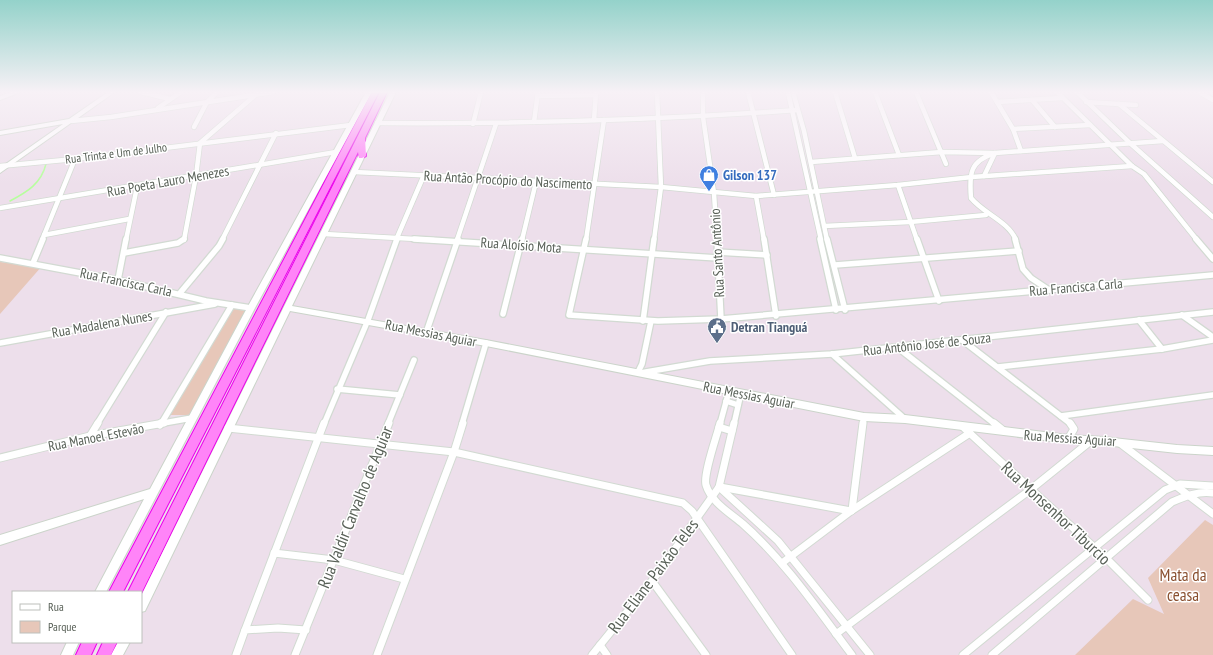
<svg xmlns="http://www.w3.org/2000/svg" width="1213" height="655" viewBox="0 0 1213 655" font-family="'PT Sans Narrow',sans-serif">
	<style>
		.green { fill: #e7c7b9 }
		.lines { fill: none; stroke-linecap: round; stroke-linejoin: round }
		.stream { stroke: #b6ff9d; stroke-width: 1.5 }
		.street-far2-casing { stroke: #d2dad2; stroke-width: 6 }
		.street-far1-casing { stroke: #d2dad2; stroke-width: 8 }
		.street-casing { stroke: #d2dad2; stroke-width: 9 }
		.secondary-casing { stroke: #cbd4ca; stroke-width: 2 }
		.highway-casing { stroke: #eb00ec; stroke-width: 2 }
		.street-far2 { stroke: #fff; stroke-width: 4.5 }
		.street-far1 { stroke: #fff; stroke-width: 5.5 }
		.street { stroke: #fff; stroke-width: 7 }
		.secondary { fill: #fff; fill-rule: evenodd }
		.highway { fill: #ff84f8; fill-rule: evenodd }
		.labels { text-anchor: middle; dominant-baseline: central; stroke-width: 3; stroke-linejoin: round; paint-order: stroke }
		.far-street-label { font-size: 12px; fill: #596158; stroke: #fff }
		.shop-label { font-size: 14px; font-weight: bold; fill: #366cbe; stroke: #fff; text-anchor: start }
		.street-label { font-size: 14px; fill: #596158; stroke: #fff }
		.service-label { font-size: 14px; font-weight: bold; fill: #4e5e75; stroke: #fff; text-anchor: start }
		.near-street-label { font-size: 17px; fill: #596158; stroke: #fff }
		.near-park-label { font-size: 17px; fill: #894f2f; stroke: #fff }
	</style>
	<rect width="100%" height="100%" fill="#eddfeb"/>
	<!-- green -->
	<g class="green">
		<path d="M0 262 42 266 0 314Z"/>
		<path d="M232 307 248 309 191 415H169Z"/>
		<path d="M1205 520 1213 525V655H1075L1133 599 1164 614 1148 578Z"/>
	</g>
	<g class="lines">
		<!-- stream -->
		<path class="stream" d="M10 201C27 192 41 184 46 164"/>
		<defs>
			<g id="street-far2">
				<path d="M141 92 170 99"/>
				<path d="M703 92V117L714 193 717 240"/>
				<path d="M748 92 774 195"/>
				<path d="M788 92 821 240"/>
				<path d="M793 92 804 131 827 240"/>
				<path d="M835 92 855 158"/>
				<path d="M875 92 899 155"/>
				<path d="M916 92 946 164"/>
				<path d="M991 92 1013 129 1021 151"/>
				<path d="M1057 92 1132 166 1144 174 1197 240"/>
				<path d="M1077 92 1131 144 1213 217"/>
				<path d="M1199 92 1213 100"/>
				<path d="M537 96 596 95"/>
				<path d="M1032 100 1055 127"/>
				<path d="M997 102 1062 98"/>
				<path d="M1086 102 1136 105"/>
				<path d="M1119 104 1213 182"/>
				<path d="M158 108 181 92"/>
				<path d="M594 120 596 92"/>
				<path d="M71 121 111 117 273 92"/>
				<path d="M534 122 538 92"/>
				<path d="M377 123C517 124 657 120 797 110"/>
				<path d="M473 124 481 92"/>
				<path d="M194 127 207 102 217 92"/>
				<path d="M1013 129 1090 125"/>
				<path d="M811 162 942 152 995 153 984 176"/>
				<path d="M0 166 75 159 351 125"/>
				<path d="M354 172 661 187 756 196 898 185 972 177 1132 166"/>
				<path d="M898 185 917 240"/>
				<path d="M756 196 764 240"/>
				<path d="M0 208 336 152"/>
				<path d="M824 226 910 222 986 215"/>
				<path d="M324 234 434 240"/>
				<path d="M44 235 129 219"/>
				<path d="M42 240 75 159"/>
				<path d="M126 240 137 187"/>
				<path d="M184 240 196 176 200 143 259 92"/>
				<path d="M222 240 276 133"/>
				<path d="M396 240 424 175"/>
				<path d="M457 240 496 124"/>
				<path d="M522 240 536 182"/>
				<path d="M586 240 604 120"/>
				<path d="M654 240 661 187 657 92"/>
				<path d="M1016 240C1008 221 984 214 971 198 969 173 970 161 995 153L1163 141"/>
			</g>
			<g id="street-far1">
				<path d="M414 239 718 258"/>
				<path d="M586 239 569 315 658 321 721 319 1213 275"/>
				<path d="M717 239 721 319"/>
				<path d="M764 239 776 316"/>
				<path d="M820 239 836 310"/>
				<path d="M827 239 845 310"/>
				<path d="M917 239 939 301"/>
				<path d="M1015 239 1023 269 1031 278 1049 290"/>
				<path d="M1196 239 1213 259"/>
				<path d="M717 252 767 255"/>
				<path d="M124 253 178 243 184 239"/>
				<path d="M0 258 118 280 206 301 251 308"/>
				<path d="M33 263 43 239"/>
				<path d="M835 265 1019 251"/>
				<path d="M118 280 126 239"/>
				<path d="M180 293 219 246 223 239"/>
				<path d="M503 314 522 239"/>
				<path d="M1182 315 1213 337"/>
				<path d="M1139 320 1162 349"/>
				<path d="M643 321 654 239"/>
				<path d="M426 333 458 239"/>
				<path d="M962 340 1071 424"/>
				<path d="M0 343 215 304"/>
				<path d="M897 347 995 424"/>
				<path d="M832 354 905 419"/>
				<path d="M998 367 1162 349 1213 340"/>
				<path d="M638 372 642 364 651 321"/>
				<path d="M640 373 710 361 832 354 1213 312"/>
				<path d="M337 389 400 395"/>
				<path d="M726 401 738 405"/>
				<path d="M1061 416 1213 395"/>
				<path d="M97 424 166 312"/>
				<path d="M158 424 192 418"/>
				<path d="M161 424 232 305"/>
				<path d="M324 424 368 320 397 239"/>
				<path d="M388 424 414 360"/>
				<path d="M462 424 486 343"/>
				<path d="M720 424 729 391"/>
				<path d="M734 424 741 393"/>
				<path d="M863 424 864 417"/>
			</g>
			<g id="street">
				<path d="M720 423C717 436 703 474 706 485 711 502 730 513 743 524 786 562 818 610 852 655"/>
				<path d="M994 423 1004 431"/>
				<path d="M160 425 161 423"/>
				<path d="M719 427 732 431"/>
				<path d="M963 427 1107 559 1148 600"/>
				<path d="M228 428 454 452 683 503 692 511 792 655"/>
				<path d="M90 436 98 423"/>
				<path d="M1068 439 1074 429 1070 423"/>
				<path d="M1121 444 1213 514"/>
				<path d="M0 458 90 436 164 423"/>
				<path d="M719 487 778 541 870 655"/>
				<path d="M720 487 851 511"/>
				<path d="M852 510 863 423"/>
				<path d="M274 553 334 560 404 579"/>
				<path d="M782 563 851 511 970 433"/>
				<path d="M652 581 706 655"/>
				<path d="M245 630 324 423"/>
				<path d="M836 634 1030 490 1092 440"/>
				<path d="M600 645 607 655"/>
				<path d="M236 655 245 630 278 628 306 630"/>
				<path d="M295 655 389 423"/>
				<path d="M377 655 454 452 463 423"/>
				<path d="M592 655 652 581 719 487 734 423"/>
				<path d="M963 655 1165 490 1180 484 1213 486"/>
				<path d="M992 655 1172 502C1186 496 1198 491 1213 493"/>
			</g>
			<g id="secondary">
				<path d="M11 92H21L0 100V96Z"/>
				<path d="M108 92H115L0 173V168L63 124 0 135V131L69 119Z"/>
				<path d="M366 92H372L255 308 106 592H95L144 499 0 545V535L150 489 247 308Z"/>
				<path d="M390 92H396L292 306 486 340 864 413 905 415 1068 435 1104 437 1177 445 1213 447V455L1177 453 1104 445 1068 443 905 423 864 421 486 346 290 311 145 611 141 612V596Z"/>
				<path d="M67 642H79L73 655H61Z"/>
				<path d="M118 642H130L123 655H111Z"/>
			</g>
			<g id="highway">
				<path d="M372 92H379L123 592H109Z"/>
				<path d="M380 92H387L365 138 366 156 362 158H359L358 152 141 594V592H128Z"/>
				<path d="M82 642H97L91 655H76Z"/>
				<path d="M103 642H117L111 655H97Z"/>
			</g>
		</defs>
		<!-- street-far2 casing -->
		<use href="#street-far2" class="street-far2-casing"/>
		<!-- street-far1 casing -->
		<use href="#street-far1" class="street-far1-casing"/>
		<!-- street casing -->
		<use href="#street" class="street-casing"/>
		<!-- secondary casing -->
		<use href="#secondary" class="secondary-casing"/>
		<!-- highway casing -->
		<use href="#highway" class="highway-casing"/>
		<!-- street-far2 -->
		<use href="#street-far2" class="street-far2"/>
		<!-- street-far1 -->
		<use href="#street-far1" class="street-far1"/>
		<!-- street -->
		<use href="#street" class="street"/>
		<!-- secondary -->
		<use href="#secondary" class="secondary"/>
		<!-- highway -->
		<use href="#highway" class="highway"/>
	</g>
	<!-- sky -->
	<linearGradient id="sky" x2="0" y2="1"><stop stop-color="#94d2ca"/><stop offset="0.5" stop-color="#f7f1f6"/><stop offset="1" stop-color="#f7f1f6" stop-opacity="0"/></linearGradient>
	<rect width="1213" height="184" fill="url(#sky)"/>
	<!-- icons -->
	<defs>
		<symbol id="shop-pin" viewBox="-11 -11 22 30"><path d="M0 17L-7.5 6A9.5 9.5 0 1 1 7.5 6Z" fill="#3f7fe0" stroke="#fff"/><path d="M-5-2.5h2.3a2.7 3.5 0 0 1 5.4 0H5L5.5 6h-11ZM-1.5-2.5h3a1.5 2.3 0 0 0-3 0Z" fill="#fff"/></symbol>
		<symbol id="civic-pin" viewBox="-11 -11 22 30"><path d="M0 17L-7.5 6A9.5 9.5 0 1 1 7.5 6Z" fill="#5c6f8a" stroke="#fff"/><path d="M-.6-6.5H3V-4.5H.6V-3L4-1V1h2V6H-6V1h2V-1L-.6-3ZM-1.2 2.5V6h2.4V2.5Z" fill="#fff"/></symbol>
	</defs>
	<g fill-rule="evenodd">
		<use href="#shop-pin" x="698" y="164" width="22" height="30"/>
		<use href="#civic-pin" x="706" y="316" width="22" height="30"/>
	</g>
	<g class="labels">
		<!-- far-street labels -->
		<g class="far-street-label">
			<text transform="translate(116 153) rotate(-7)">Rua Trinta e Um de Julho</text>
		</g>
		<!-- shop labels -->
		<g class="shop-label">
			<text x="723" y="175">Gilson 137</text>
		</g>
		<!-- street labels -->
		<g class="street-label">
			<text transform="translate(508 180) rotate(3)">Rua Antão Procópio do Nascimento</text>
			<text transform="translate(168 181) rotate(-10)">Rua Poeta Lauro Menezes</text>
			<text transform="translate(521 245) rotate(4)">Rua Aloísio Mota</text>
			<text transform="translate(717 253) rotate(-93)">Rua Santo Antônio</text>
			<text transform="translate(126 282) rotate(12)">Rua Francisca Carla</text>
			<text transform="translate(1076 287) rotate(-5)">Rua Francisca Carla</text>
			<text transform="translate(102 324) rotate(-10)">Rua Madalena Nunes</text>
			<text transform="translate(431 333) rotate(11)">Rua Messias Aguiar</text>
			<text transform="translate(927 344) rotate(-6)">Rua Antônio José de Souza</text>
			<text transform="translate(749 395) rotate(11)">Rua Messias Aguiar</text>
			<text transform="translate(96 437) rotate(-11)">Rua Manoel Estevão</text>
			<text transform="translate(1070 438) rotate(4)">Rua Messias Aguiar</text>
		</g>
		<!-- service labels -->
		<g class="service-label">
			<text x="731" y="327">Detran Tianguá</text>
		</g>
		<!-- near-street labels -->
		<g class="near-street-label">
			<text transform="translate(355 507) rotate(-68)">Rua Valdir Carvalho de Aguiar</text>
			<text transform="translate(1056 513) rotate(43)">Rua Monsenhor Tiburcio</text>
			<text transform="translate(653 576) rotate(-53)">Rua Eliane Paixão Teles</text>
		</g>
		<!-- near-park labels -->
		<g class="near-park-label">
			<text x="1183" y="575">Mata da<tspan x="1183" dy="20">ceasa</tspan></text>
		</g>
	</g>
	<!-- legend -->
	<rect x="12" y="591" width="130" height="52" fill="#ffffff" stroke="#bdc0bc"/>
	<rect x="20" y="604" width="20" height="6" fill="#ffffff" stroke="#bdc0bc"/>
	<text x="48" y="611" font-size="12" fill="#596158">Rua</text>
	<rect x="20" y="621" width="20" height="12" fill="#e7c7b9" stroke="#bdc0bc"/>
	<text x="48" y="631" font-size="12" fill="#596158">Parque</text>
</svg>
